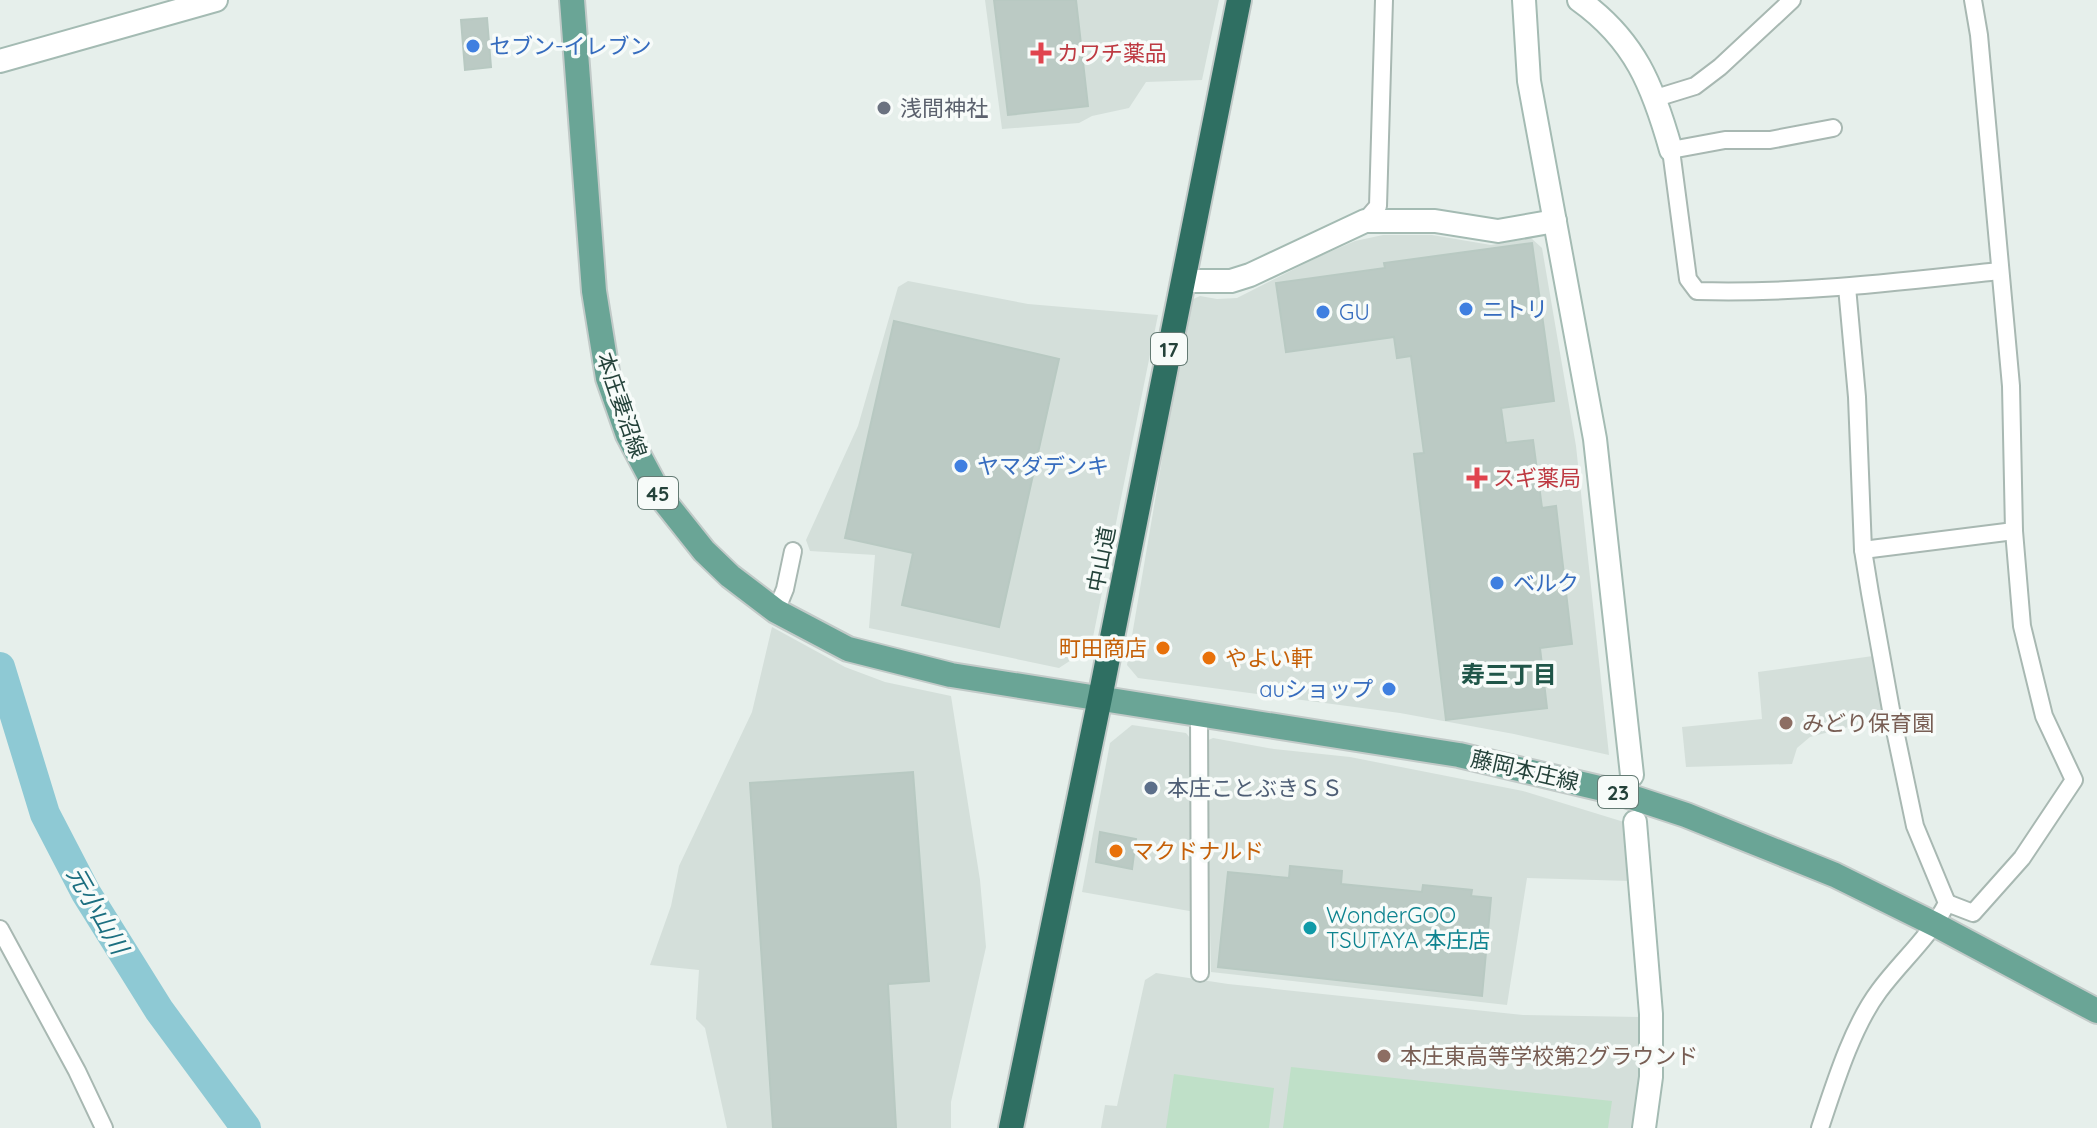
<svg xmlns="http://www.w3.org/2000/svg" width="2097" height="1128" viewBox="0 0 2097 1128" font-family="Quicksand,'Noto Sans JP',sans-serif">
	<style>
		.built { fill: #d4dfda }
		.green { fill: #bfe0c8 }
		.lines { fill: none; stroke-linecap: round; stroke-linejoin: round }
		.river { stroke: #8ec9d4; stroke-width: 30 }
		.building { fill: #bbcac4; stroke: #b8c9c2; stroke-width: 2 }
		.street-casing { stroke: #a8b8b2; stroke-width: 20 }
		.secondary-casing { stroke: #a4bbb3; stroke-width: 26 }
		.primary-casing { stroke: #c2cac8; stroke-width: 28 }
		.highway-casing { stroke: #c2cac8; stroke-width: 28 }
		.street { stroke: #fff; stroke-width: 16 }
		.secondary { stroke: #fff; stroke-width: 22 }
		.primary { stroke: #6aa596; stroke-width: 24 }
		.highway { stroke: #2f6f62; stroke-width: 24 }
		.shop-dot { fill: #3f7fe0; stroke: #f7fbf9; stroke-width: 3 }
		.health-dot { fill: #e0444e; stroke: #f7fbf9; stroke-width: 3 }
		.worship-dot { fill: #6b7280; stroke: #f7fbf9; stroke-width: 3 }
		.food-dot { fill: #e8710a; stroke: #f7fbf9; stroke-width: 3 }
		.education-dot { fill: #8d6e63; stroke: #f7fbf9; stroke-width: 3 }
		.service-dot { fill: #5c6f8a; stroke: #f7fbf9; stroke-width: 3 }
		.culture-dot { fill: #0f9aa8; stroke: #f7fbf9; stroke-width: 3 }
		.labels { text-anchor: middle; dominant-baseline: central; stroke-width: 7; stroke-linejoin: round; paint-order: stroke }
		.shield { fill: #f7fbf9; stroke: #637a73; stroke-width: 2 }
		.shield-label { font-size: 20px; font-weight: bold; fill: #24423a }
		.shop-label { font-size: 22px; fill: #366cbe; stroke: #f7fbf9; text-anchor: start }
		.health-label { font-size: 22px; fill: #be3a42; stroke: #f7fbf9; text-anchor: start }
		.worship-label { font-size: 22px; fill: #5b616d; stroke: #f7fbf9; text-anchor: start }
		.street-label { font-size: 22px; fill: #24423a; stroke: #f7fbf9 }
		.food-label { font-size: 22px; fill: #c56008; stroke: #f7fbf9; text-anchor: start }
		.education-label { font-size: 22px; fill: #785e54; stroke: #f7fbf9; text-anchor: start }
		.service-label { font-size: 22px; fill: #4e5e75; stroke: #f7fbf9; text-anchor: start }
		.culture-label { font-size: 22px; fill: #0d838f; stroke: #f7fbf9; text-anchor: start }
		.neighbourhood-label { font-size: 24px; font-weight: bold; fill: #1f5548; stroke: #f7fbf9 }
		.water-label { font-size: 24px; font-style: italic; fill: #1c6f80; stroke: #f7fbf9 }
	</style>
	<rect width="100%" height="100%" fill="#e6efeb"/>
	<!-- built -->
	<g class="built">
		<path d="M985 0H1219L1202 80 1146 82 1129 108 1092 116 1079 123 1002 129Z"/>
		<path d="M1383 235H1432L1491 245 1531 238 1542 248 1576 446 1609 755 1514 734 1400 713 1138 678 1127 665 1189 301 1200 296 1217 299 1237 298 1320 256 1355 241Z"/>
		<path d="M908 281 1028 304 1158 315 1091 647 1059 668 869 628 875 555 810 551 806 540 858 426 898 287Z"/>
		<path d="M772 627 845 667 885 682 951 696 980 880 986 947 951 1102V1128H727L705 1028 696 1019 699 970 650 965 671 906 679 866 752 712Z"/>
		<path d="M1873 656 1885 713 1879 719 1810 737 1797 748 1792 764 1686 767 1682 727 1762 719 1758 672Z"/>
		<path d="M1132 725 1186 733 1193 742 1195 912 1082 892 1110 743Z"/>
		<path d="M1213 738 1274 749 1350 757 1523 791 1624 822 1630 881 1527 878 1507 1005 1211 972 1206 741Z"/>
		<path d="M1156 973 1228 984 1523 1015 1640 1017 1639 1094 1632 1128H1101L1105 1105 1117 1106 1145 980Z"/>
	</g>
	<!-- green -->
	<g class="green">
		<path d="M1291 1067 1612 1101 1608 1128H1283Z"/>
		<path d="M1174 1074 1274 1088 1269 1128H1166Z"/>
	</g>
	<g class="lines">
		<!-- river -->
		<path class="river" d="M0 667 45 814 86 893 159 1010 246 1128"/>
	</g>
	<!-- building -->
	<g class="building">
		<path d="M994 0H1076L1088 106 1008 115Z"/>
		<path d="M487 18 491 67 465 70 461 20Z"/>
		<path d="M1532 243 1554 401 1501 408 1506 443 1533 440 1542 508 1556 506 1572 644 1540 648 1547 708 1446 720 1414 454 1424 453 1411 356 1397 358 1394 337 1286 352 1276 283 1385 268 1384 263Z"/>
		<path d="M894 321 1059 359 999 627 902 605 913 553 845 538Z"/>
		<path d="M913 772 929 981 888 984 896 1128H773L750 783Z"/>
		<path d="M1100 832 1136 839 1132 869 1096 862Z"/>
		<path d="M1290 866 1342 871 1341 884 1422 892 1423 885 1472 890 1471 896 1491 898 1482 996 1218 967 1228 872 1289 878Z"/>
	</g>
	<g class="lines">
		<defs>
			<g id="street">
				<path d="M1656 98 1695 86 1720 67 1792 0"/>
				<path d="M1833 128 1770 140H1725L1671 150 1688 279 1697 291C1798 294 1898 282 1999 271"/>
				<path d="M1365 221 1378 206 1384 0"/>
				<path d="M1863 550 2014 531"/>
				<path d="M776 611 785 589 793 551"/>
				<path d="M1199 714 1200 973"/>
				<path d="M1947 903 1973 913 2022 858 2074 780 2044 716 2022 626 2014 531 2011 386 1979 35 1973 0"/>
				<path d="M0 929 77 1071 104 1128"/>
				<path d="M1820 1128C1834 1086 1852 1027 1879 991 1901 961 1930 937 1947 903L1915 826 1893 721 1870 593 1863 550 1857 397 1847 287"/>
			</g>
			<g id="secondary">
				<path d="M1524 0 1529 81 1595 439 1632 775"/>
				<path d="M1579 0C1635 40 1653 86 1671 150"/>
				<path d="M0 61 216 0"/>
				<path d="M1183 281H1231L1250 275 1365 221H1435L1498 231 1555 221"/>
				<path d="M1635 822 1651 1014V1077L1644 1128"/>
			</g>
			<path id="primary" d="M572 0 594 291 608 378 628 435 661 497 704 551 730 576 776 611 848 649 951 675 1459 755 1616 792 1686 815 1835 875 1936 925 2097 1011"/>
			<path id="highway" d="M1011 1128 1100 698 1239 0"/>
		</defs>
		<!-- street casing -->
		<use href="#street" class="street-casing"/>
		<!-- secondary casing -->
		<use href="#secondary" class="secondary-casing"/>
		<!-- primary casing -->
		<use href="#primary" class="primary-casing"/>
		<!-- highway casing -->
		<use href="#highway" class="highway-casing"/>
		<!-- street -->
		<use href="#street" class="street"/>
		<!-- secondary -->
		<use href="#secondary" class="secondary"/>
		<!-- primary -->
		<use href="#primary" class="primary"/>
		<!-- highway -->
		<use href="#highway" class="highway"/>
	</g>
	<!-- markers -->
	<g class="shop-dot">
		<circle cx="473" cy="46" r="8"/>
		<circle cx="1466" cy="309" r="8"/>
		<circle cx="1323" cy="312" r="8"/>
		<circle cx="961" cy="466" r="8"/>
		<circle cx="1497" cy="583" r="8"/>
		<circle cx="1389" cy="689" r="8"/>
	</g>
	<g class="health-dot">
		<path d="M1037 41h8v8h8v8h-8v8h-8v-8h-8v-8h8z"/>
		<path d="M1473 466h8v8h8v8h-8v8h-8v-8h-8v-8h8z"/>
	</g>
	<circle class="worship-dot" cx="884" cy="108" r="8"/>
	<g class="food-dot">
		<circle cx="1163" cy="648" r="8"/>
		<circle cx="1209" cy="658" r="8"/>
		<circle cx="1116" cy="851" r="8"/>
	</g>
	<g class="education-dot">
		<circle cx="1786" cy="723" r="8"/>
		<circle cx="1384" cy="1056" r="8"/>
	</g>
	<circle class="service-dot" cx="1151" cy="788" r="8"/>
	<circle class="culture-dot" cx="1310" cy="928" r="8"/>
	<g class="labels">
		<!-- shield labels -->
		<g class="shield">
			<rect x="1151" y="333" width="36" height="32" rx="6"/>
			<rect x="638" y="477" width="40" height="32" rx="6"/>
			<rect x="1598" y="776" width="40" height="32" rx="6"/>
		</g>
		<g class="shield-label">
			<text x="1169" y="349">17</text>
			<text x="658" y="493">45</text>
			<text x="1618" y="792">23</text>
		</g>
		<!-- shop labels -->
		<g class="shop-label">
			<text x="489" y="46">セブン-イレブン</text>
			<text x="1482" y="309">ニトリ</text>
			<text x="1339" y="312">GU</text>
			<text x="977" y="466">ヤマダデンキ</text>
			<text x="1513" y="583">ベルク</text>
			<text x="1373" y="689" text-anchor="end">auショップ</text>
		</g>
		<!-- health labels -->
		<g class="health-label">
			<text x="1057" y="53">カワチ薬品</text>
			<text x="1493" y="478">スギ薬局</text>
		</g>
		<!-- worship labels -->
		<g class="worship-label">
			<text x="900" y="108">浅間神社</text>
		</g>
		<!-- street labels -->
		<g class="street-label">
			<text transform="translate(622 405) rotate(71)">本庄妻沼線</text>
			<text transform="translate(1101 559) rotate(-79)">中山道</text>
			<text transform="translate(1525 770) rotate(13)">藤岡本庄線</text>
		</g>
		<!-- food labels -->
		<g class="food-label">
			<text x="1147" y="648" text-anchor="end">町田商店</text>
			<text x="1225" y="658">やよい軒</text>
			<text x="1132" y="851">マクドナルド</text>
		</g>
		<!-- education labels -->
		<g class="education-label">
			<text x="1802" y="723">みどり保育園</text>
			<text x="1400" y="1056">本庄東高等学校第2グラウンド</text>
		</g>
		<!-- service labels -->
		<g class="service-label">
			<text x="1167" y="788">本庄ことぶきＳＳ</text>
		</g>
		<!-- culture labels -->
		<g class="culture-label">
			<text x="1326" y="915">WonderGOO<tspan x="1326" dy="25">TSUTAYA 本庄店</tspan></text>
		</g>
		<!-- neighbourhood labels -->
		<g class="neighbourhood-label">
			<text x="1509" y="674">寿三丁目</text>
		</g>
		<!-- water labels -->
		<g class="water-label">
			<text transform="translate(98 910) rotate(60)">元小山川</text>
		</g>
	</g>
</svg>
